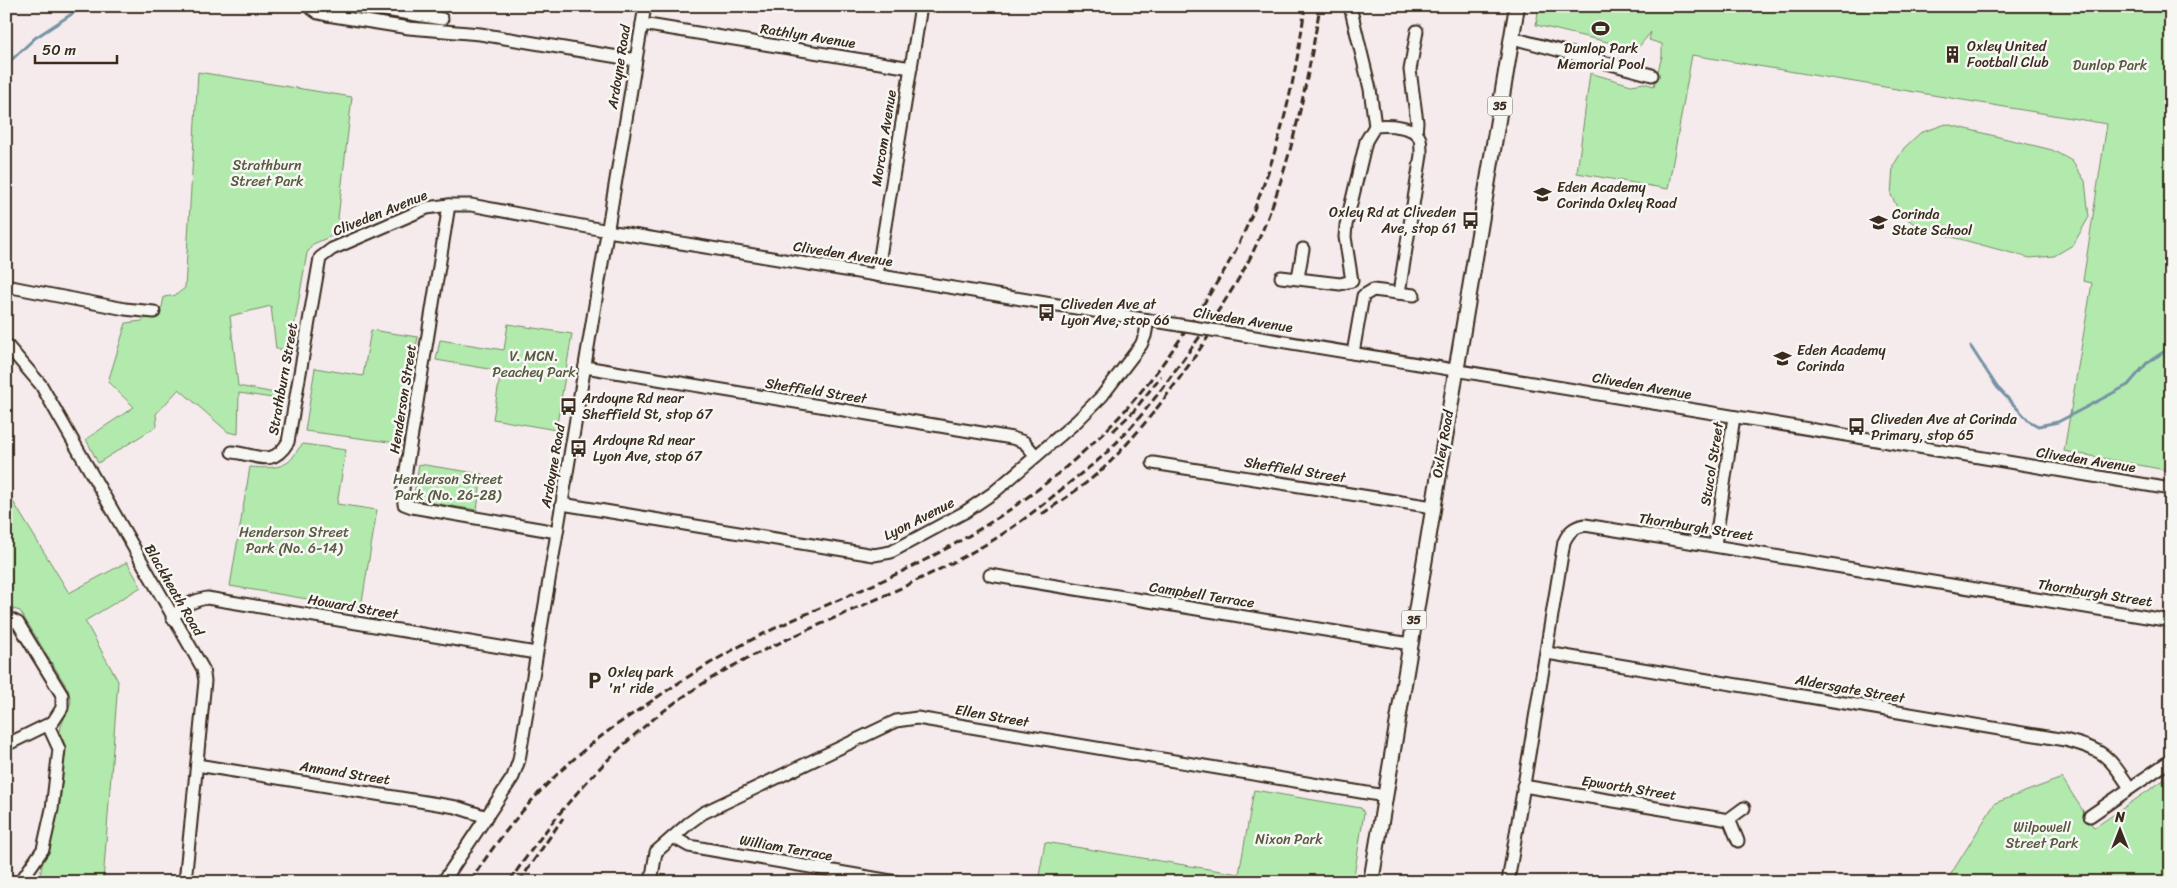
<svg xmlns="http://www.w3.org/2000/svg" width="2177" height="888" viewBox="0 0 2177 888" font-family="Sriracha,sans-serif">
	<style>
		.green { fill: #b2eaad; stroke: #768a66 }
		.lines { fill: none; stroke-linecap: round; stroke-linejoin: round }
		.stream { stroke: #7692a4; stroke-width: 3 }
		.minor-casing { stroke: #3b2a1e; stroke-width: 15 }
		.major-casing { stroke: #3b2a1e; stroke-width: 18 }
		.minor { stroke: #f6f6f2; stroke-width: 11 }
		.major { stroke: #f6f6f2; stroke-width: 14 }
		.rail { stroke: #3b2a1e; stroke-width: 3; stroke-dasharray: 8 4; stroke-linecap: butt }
		.minor-bridge-casing { stroke: #3b2a1e; stroke-width: 15; stroke-linecap: butt }
		.minor-bridge { stroke: #f6f6f2; stroke-width: 11 }
		.labels { text-anchor: middle; dominant-baseline: central; stroke-width: 5; stroke-linejoin: round; paint-order: stroke }
		.shield { fill: #f6f6f2; stroke: #73675e; stroke-width: 1 }
		.shield-label { font-size: 12px; font-weight: bold; fill: #3b2a1e }
		.street-label { font-size: 14px; fill: #3b2a1e; stroke: #f6f6f2 }
		.poi-label { font-size: 14px; fill: #3b2a1e; stroke: #f6f6f2; text-anchor: start }
		.park-label { font-size: 14px; fill: #595a42; stroke: #f6f6f2 }
	</style>
	<rect width="100%" height="100%" fill="#f5ebed"/>
	<filter id="ink" filterUnits="userSpaceOnUse"><feTurbulence type="fractalNoise" baseFrequency=".02" numOctaves="2"/><feDisplacementMap in="SourceGraphic" scale="10" xChannelSelector="R" yChannelSelector="G"/><feConvolveMatrix kernelMatrix="1 2 1 2 8 2 1 2 1" color-interpolation-filters="sRGB"/></filter>
	<g filter="url(#ink)">
		<!-- green -->
		<g class="green">
			<path d="M1539 6H2171V471L2064 451 2092 283 2083 281 2107 124 1692 55 1668 189 1577 173 1590 73 1631 85 1644 83 1654 86 1662 56V44L1649 40 1651 32 1637 49 1536 25Z"/>
			<path d="M198 72 352 97 338 218 341 232 313 244 307 253 290 350 276 349 271 306 230 316 238 386 280 394 283 392 282 403 279 399 239 393 238 434 228 432 179 389 156 414 157 426 98 463 86 439 134 407 108 382 126 323 142 321 162 307 164 297 176 295 185 288Z"/>
			<path d="M1946 124 2052 150 2072 161 2085 181 2089 217 2073 245 2054 256 2030 258 1919 228 1900 213 1891 195 1893 166 1904 148 1920 133Z"/>
			<path d="M508 324 572 334 556 430 493 419 501 371 436 360 440 340 504 350Z"/>
			<path d="M371 330 418 337 397 443 305 431 315 368 363 376Z"/>
			<path d="M303 444 346 450 337 504 377 510 361 608 230 586 250 467C264 468 284 470 293 457 297 452 298 448 303 444Z"/>
			<path d="M419 464 482 474 477 510 413 500Z"/>
			<path d="M6 490 69 593 127 562 141 587 85 621 118 681 103 882H39L42 865 50 846 60 803 66 747 60 733 61 726 71 702 68 689 20 611 6 607Z"/>
			<path d="M2171 775V882H1946L1995 803 2062 778 2094 828Z"/>
			<path d="M1254 790 1361 808 1364 813 1353 882H1038L1045 842 1239 874Z"/>
		</g>
		<g class="lines">
			<!-- stream -->
			<g class="stream">
				<path d="M6 65 35 38 84 6"/>
				<path d="M1971 347 1997 387 2029 421 2038 426 2058 422 2128 385 2147 363 2171 347"/>
			</g>
			<defs>
				<g id="minor">
					<path d="M308 6 318 13 327 15 409 28 480 34 636 60"/>
					<path d="M360 6 442 19"/>
					<path d="M1350 6 1370 89 1375 126"/>
					<path d="M642 24 911 68"/>
					<path d="M1512 38 1652 75"/>
					<path d="M1416 134 1417 122 1410 70 1417 31"/>
					<path d="M449 205 403 489 404 504 412 507 557 532"/>
					<path d="M877 275 921 6"/>
					<path d="M1281 277 1340 284 1352 281 1345 237 1346 225 1366 141 1375 126C1387 125 1415 125 1420 139 1421 144 1421 150 1421 155L1399 293"/>
					<path d="M1298 278 1303 249"/>
					<path d="M6 286 125 309 154 312"/>
					<path d="M1231 333 2171 489"/>
					<path d="M6 344 41 385 203 669 205 681 185 882"/>
					<path d="M1353 353 1363 296 1373 290 1414 295"/>
					<path d="M585 367 1012 438 1024 442 1036 456"/>
					<path d="M232 452C256 454 272 469 288 442L320 258 332 249 427 208 449 205H471L614 232 1179 325"/>
					<path d="M1153 463 1433 507"/>
					<path d="M562 504 874 555 891 552 965 512 993 493 1077 421 1102 396 1141 345 1145 336 1148 320"/>
					<path d="M1715 545 1734 417"/>
					<path d="M990 575 1410 644"/>
					<path d="M6 617 18 623 62 695V708L53 722 6 745"/>
					<path d="M172 618C183 606 191 601 207 598L536 653"/>
					<path d="M1547 653 2065 740C2104 750 2108 755 2130 788"/>
					<path d="M197 765 456 807 487 817"/>
					<path d="M1523 786 1729 820"/>
					<path d="M2090 816 2171 760"/>
					<path d="M673 837 689 846 897 882"/>
					<path d="M1738 841 1729 819 1744 808"/>
					<path d="M23 878 43 849 52 809 59 749 48 725"/>
					<path d="M443 882 513 777 519 760 645 6"/>
					<path d="M651 882 656 852 689 823 703 813 896 721 917 718 1385 796"/>
					<path d="M1508 882 1564 542C1569 531 1574 527 1585 525L2171 621"/>
				</g>
				<path id="major" d="M1371 882 1517 6"/>
			</defs>
			<!-- minor casing -->
			<use href="#minor" class="minor-casing"/>
			<!-- major casing -->
			<use href="#major" class="major-casing"/>
			<!-- minor -->
			<use href="#minor" class="minor"/>
			<!-- major -->
			<use href="#major" class="major"/>
			<!-- rail -->
			<g class="rail">
				<path d="M1113 431 1133 412 1161 376"/>
				<path d="M1042 514C1067 497 1093 480 1114 458 1149 421 1180 379 1208 337"/>
				<path d="M470 882C506 825 553 772 607 732 624 719 642 708 659 696 693 673 727 652 763 634 816 608 873 587 925 560 987 528 1046 488 1097 439 1137 402 1173 351 1203 305 1216 283 1231 262 1241 239 1276 165 1295 86 1305 6"/>
				<path d="M509 882C574 786 645 710 750 657 827 619 908 589 983 546 1015 528 1045 503 1074 479 1087 469 1101 459 1112 447 1141 419 1164 386 1187 354 1210 323 1235 289 1252 254 1289 176 1306 91 1320 6"/>
				<path d="M519 882 563 818"/>
			</g>
			<defs>
				<path id="minor-bridge" d="M1179 325 1231 333"/>
			</defs>
			<!-- minor-bridge casing -->
			<use href="#minor-bridge" class="minor-bridge-casing"/>
			<!-- minor-bridge -->
			<use href="#minor-bridge" class="minor-bridge"/>
		</g>
	</g>
	<!-- icons -->
	<defs>
		<symbol id="stadium-bare" viewBox="-9 -9 18 18"><path d="M0-5a6.5 5 0 1 0 0 10a6.5 5 0 1 0 0-10ZM-3.5-1.8h7v3.6h-7Z" fill="#3b2a1e" stroke="#f6f6f2" stroke-width="2.5" paint-order="stroke"/></symbol>
		<symbol id="building-bare" viewBox="-9 -9 18 18"><path d="M-4-6H4V6H1V3H-1V6H-4ZM-2.5-4.3h1.7v1.8h-1.7ZM.8-4.3h1.7v1.8H.8ZM-2.5-1h1.7V.8h-1.7ZM.8-1h1.7V.8H.8Z" fill="#3b2a1e" stroke="#f6f6f2" stroke-width="2.5" paint-order="stroke"/></symbol>
		<symbol id="school-bare" viewBox="-9 -9 18 18"><path d="M0-5L7-2L0 1L-7-2ZM-4 1L0 2.5L4 1V4Q0 6-4 4Z" fill="#3b2a1e" stroke="#f6f6f2" stroke-width="2.5" paint-order="stroke"/></symbol>
		<symbol id="bus-bare" viewBox="-9 -9 18 18"><path d="M-5-6H5V4H4V6H2V4H-2V6H-4V4H-5ZM-3.5-4V0h7V-4ZM-3.5 1.2v1.5H-2V1.2ZM2 1.2v1.5H3.5V1.2Z" fill="#3b2a1e" stroke="#f6f6f2" stroke-width="2.5" paint-order="stroke"/></symbol>
		<symbol id="parking-bare" viewBox="-9 -9 18 18"><path d="M-3.5-5.5H1a3.5 3.5 0 0 1 0 7H-1V5.5H-3.5ZM-1-3.4V-.6H.8a1.4 1.4 0 0 0 0-2.8Z" fill="#3b2a1e" stroke="#f6f6f2" stroke-width="2.5" paint-order="stroke"/></symbol>
	</defs>
	<g fill-rule="evenodd">
		<use href="#stadium-bare" x="1588" y="16" width="25" height="25"/>
		<use href="#building-bare" x="1940" y="42" width="25" height="25"/>
		<use href="#school-bare" x="1530" y="182" width="25" height="25"/>
		<use href="#bus-bare" x="1458" y="208" width="25" height="25"/>
		<use href="#school-bare" x="1866" y="210" width="25" height="25"/>
		<use href="#bus-bare" x="1034" y="300" width="25" height="25"/>
		<use href="#school-bare" x="1770" y="346" width="25" height="25"/>
		<use href="#bus-bare" x="556" y="394" width="25" height="25"/>
		<use href="#bus-bare" x="1844" y="414" width="25" height="25"/>
		<use href="#bus-bare" x="566" y="436" width="25" height="25"/>
		<use href="#parking-bare" x="582" y="668" width="25" height="25"/>
	</g>
	<g class="labels">
		<!-- shield labels -->
		<g class="shield">
			<rect x="1487.5" y="96.5" width="25" height="19" rx="4"/>
			<rect x="1401.5" y="610.5" width="25" height="19" rx="4"/>
		</g>
		<g class="shield-label">
			<text x="1500" y="106">35</text>
			<text x="1414" y="620">35</text>
		</g>
		<!-- street labels -->
		<g class="street-label">
			<text transform="translate(808 36) rotate(9)">Rathlyn Avenue</text>
			<text transform="translate(619 67) rotate(-81)">Ardoyne Road</text>
			<text transform="translate(884 138) rotate(-81)">Morcom Avenue</text>
			<text transform="translate(380 213) rotate(-22)">Cliveden Avenue</text>
			<text transform="translate(843 254) rotate(9)">Cliveden Avenue</text>
			<text transform="translate(1243 320) rotate(9)">Cliveden Avenue</text>
			<text transform="translate(283 379) rotate(-80)">Strathburn Street</text>
			<text transform="translate(1642 386) rotate(10)">Cliveden Avenue</text>
			<text transform="translate(816 391) rotate(9)">Sheffield Street</text>
			<text transform="translate(403 399) rotate(-81)">Henderson Street</text>
			<text transform="translate(1443 444) rotate(-80)">Oxley Road</text>
			<text transform="translate(2086 460) rotate(9)">Cliveden Avenue</text>
			<text transform="translate(1712 464) rotate(-81)">Stucol Street</text>
			<text transform="translate(553 466) rotate(-80)">Ardoyne Road</text>
			<text transform="translate(1295 470) rotate(9)">Sheffield Street</text>
			<text transform="translate(919 519) rotate(-27)">Lyon Avenue</text>
			<text transform="translate(1696 527) rotate(9)">Thornburgh Street</text>
			<text transform="translate(174 590) rotate(60)">Blackheath Road</text>
			<text transform="translate(2095 593) rotate(9)">Thornburgh Street</text>
			<text transform="translate(1202 595) rotate(9)">Campbell Terrace</text>
			<text transform="translate(353 607) rotate(10)">Howard Street</text>
			<text transform="translate(1850 689) rotate(10)">Aldersgate Street</text>
			<text transform="translate(992 716) rotate(10)">Ellen Street</text>
			<text transform="translate(345 773) rotate(9)">Annand Street</text>
			<text transform="translate(1629 788) rotate(9)">Epworth Street</text>
			<text transform="translate(786 848) rotate(10)">William Terrace</text>
		</g>
		<!-- poi labels -->
		<g class="poi-label">
			<text x="1967" y="46">Oxley United<tspan x="1967" dy="16">Football Club</tspan></text>
			<text x="1601" y="48" text-anchor="middle">Dunlop Park<tspan x="1601" dy="16">Memorial Pool</tspan></text>
			<text x="1557" y="187">Eden Academy<tspan x="1557" dy="16">Corinda Oxley Road</tspan></text>
			<text x="1456" y="212" text-anchor="end">Oxley Rd at Cliveden<tspan x="1456" dy="16">Ave, stop 61</tspan></text>
			<text x="1892" y="214">Corinda<tspan x="1892" dy="16">State School</tspan></text>
			<text x="1061" y="304">Cliveden Ave at<tspan x="1061" dy="16">Lyon Ave, stop 66</tspan></text>
			<text x="1797" y="350">Eden Academy<tspan x="1797" dy="16">Corinda</tspan></text>
			<text x="582" y="398">Ardoyne Rd near<tspan x="582" dy="16">Sheffield St, stop 67</tspan></text>
			<text x="1871" y="419">Cliveden Ave at Corinda<tspan x="1871" dy="16">Primary, stop 65</tspan></text>
			<text x="593" y="440">Ardoyne Rd near<tspan x="593" dy="16">Lyon Ave, stop 67</tspan></text>
			<text x="608" y="672">Oxley park<tspan x="608" dy="16">'n' ride</tspan></text>
		</g>
		<!-- park labels -->
		<g class="park-label">
			<text x="2110" y="65">Dunlop Park</text>
			<text x="267" y="165">Strathburn<tspan x="267" dy="16">Street Park</tspan></text>
			<text x="534" y="356">V. MCN.<tspan x="534" dy="16">Peachey Park</tspan></text>
			<text x="448" y="479">Henderson Street<tspan x="448" dy="16">Park (No. 26-28)</tspan></text>
			<text x="294" y="532">Henderson Street<tspan x="294" dy="16">Park (No. 6-14)</tspan></text>
			<text x="2042" y="827">Wilpowell<tspan x="2042" dy="16">Street Park</tspan></text>
			<text x="1289" y="839">Nixon Park</text>
		</g>
	</g>
	<!-- margin -->
	<rect width="2177" height="888" fill="none" stroke="#f6f6f2" stroke-width="25"/>
	<rect x="12" y="12" width="2152" height="863" fill="none" stroke="#3b2a1e" stroke-width="2" filter="url(#ink)"/>
	<!-- north arrow -->
	<g transform="translate(2120 830)" stroke="#f6f6f2" stroke-width="4" paint-order="stroke">
	<path d="M0-4L9 19L0 12L-9 19Z" fill="#3b2a1e"/>
	<text y="-8" font-size="14" font-weight="bold" text-anchor="middle" fill="#3b2a1e">N</text>
	</g>
	<!-- scale -->
	<path d="M35 55v8h82v-8" fill="none" stroke="#3b2a1e" stroke-width="2.5"/>
	<text x="42" y="55" font-size="15" fill="#3b2a1e" stroke="#f6f6f2" stroke-width="4" paint-order="stroke">50 m</text>
</svg>
